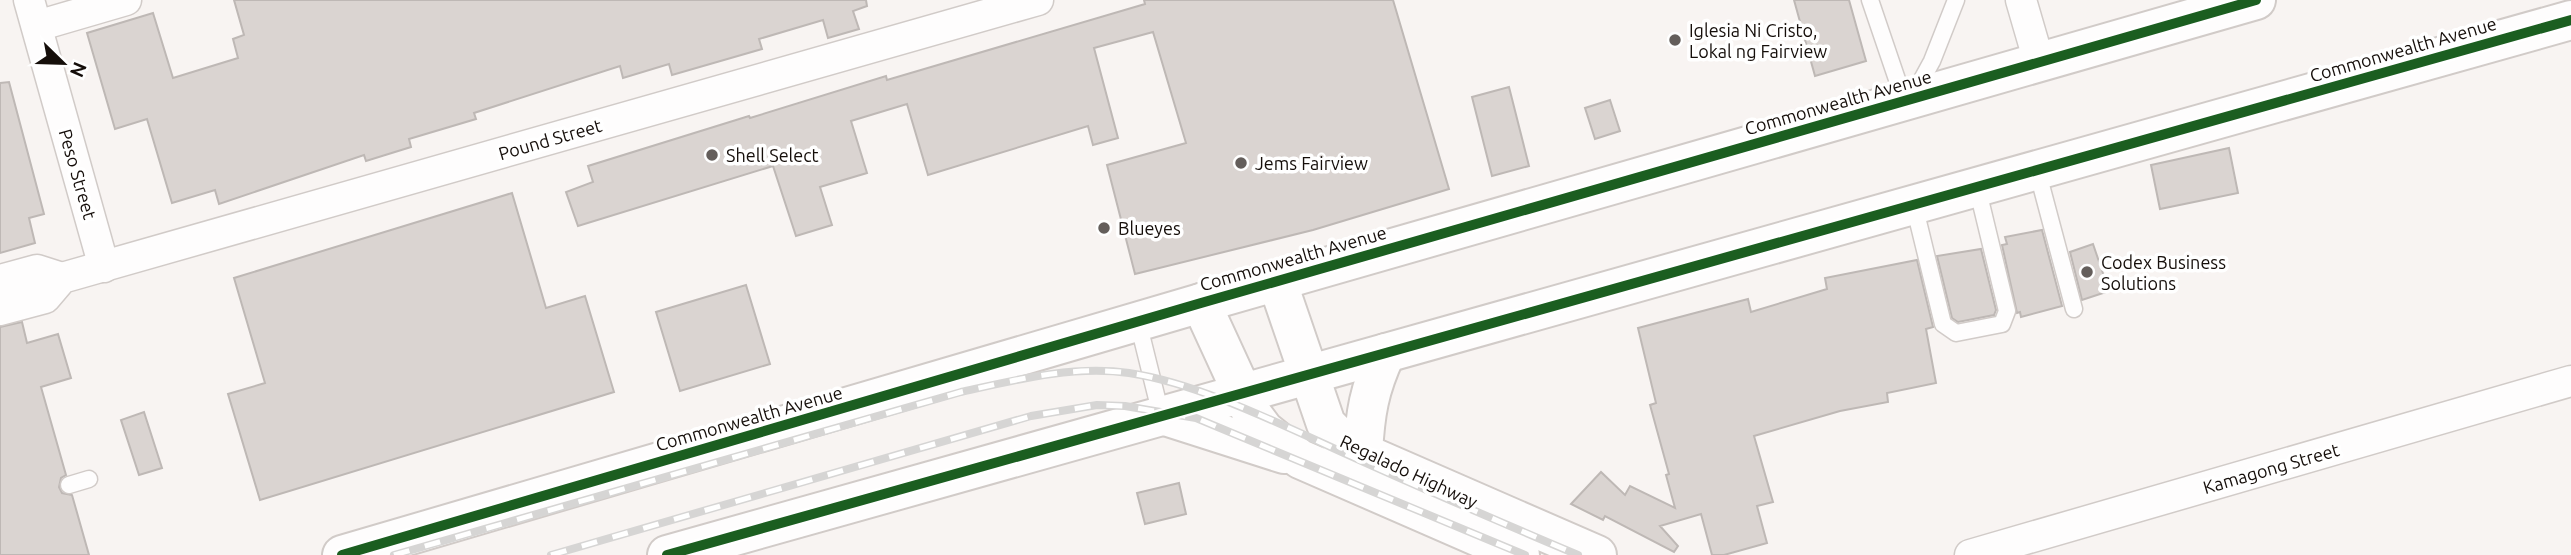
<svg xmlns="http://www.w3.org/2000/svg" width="2571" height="555" viewBox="0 0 2571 555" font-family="Ubuntu,sans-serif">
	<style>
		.building { fill: #dad4d1; stroke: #beb8b5; stroke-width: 2 }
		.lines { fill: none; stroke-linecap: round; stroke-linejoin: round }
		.lane-casing { stroke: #d1cbc8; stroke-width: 19 }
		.street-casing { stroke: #d1cbc8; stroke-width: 33 }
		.primary-casing { stroke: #d1cbc8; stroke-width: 42 }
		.lane { stroke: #fefdfd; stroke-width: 16 }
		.street { stroke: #fefdfd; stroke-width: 30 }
		.primary { stroke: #fefdfd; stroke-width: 38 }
		.rail-casing { stroke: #d6d5d4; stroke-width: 8 }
		.rail { stroke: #fff; stroke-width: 5; stroke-dasharray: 16; stroke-linecap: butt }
		.cycleway-casing { stroke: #fff; stroke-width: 15 }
		.cycleway { stroke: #1b5e20; stroke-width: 10 }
		.poi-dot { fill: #645e5b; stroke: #fff; stroke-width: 2.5 }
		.labels { text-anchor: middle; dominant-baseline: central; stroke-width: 7; stroke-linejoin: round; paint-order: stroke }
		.poi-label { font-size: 18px; fill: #150e0a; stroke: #fff; text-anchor: start }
		.street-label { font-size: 18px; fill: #150e0a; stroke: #fff }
	</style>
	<rect width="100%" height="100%" fill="#f8f4f2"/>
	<!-- building -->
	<g class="building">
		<path d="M234 0H866L867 6 853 11 859 29 828 38 823 20 759 39 762 49 672 75 669 64 623 78 620 66 474 113 476 119 409 139 411 147 366 161 364 155 219 204 215 190 172 203 147 119 115 129 87 33 153 13 173 78 238 58 233 39 244 35Z"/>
		<path d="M1144 0H1393L1449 189 1313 230 1135 274 1107 165 1186 143 1153 32 1094 48 1118 138 1093 145 1088 126 928 175 907 104 851 121 867 173 820 187 832 225 796 236 773 166 578 226 566 192 593 182 588 166 749 116 750 118 886 76 887 80 1145 4Z"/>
		<path d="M1794 0H1849L1866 61 1815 76Z"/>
		<path d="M9 82 44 214 29 218 35 243 0 253V83Z"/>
		<path d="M1509 87 1529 166 1492 176 1472 97Z"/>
		<path d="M1610 100 1620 131 1595 139 1585 108Z"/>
		<path d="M2229 148 2238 193 2160 209 2151 165Z"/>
		<path d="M512 193 546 308 585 296 614 392 260 500 228 394 265 383 234 278Z"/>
		<path d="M2042 230 2062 306 2021 317 2020 312 2017 313 2002 245 2007 244 2005 237Z"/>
		<path d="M2093 244 2109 291 2082 300 2070 252Z"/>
		<path d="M1981 249 1996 310 1994 315 1958 322 1952 318 1937 256Z"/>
		<path d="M1917 260 1933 327 1926 329 1936 383 1887 393 1888 402 1840 411 1754 436 1773 502 1757 506 1767 543 1724 555H1712L1701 514 1660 526 1678 546 1674 552 1605 516 1603 520 1571 504 1601 472 1625 495 1630 486 1675 508 1666 475 1669 474 1650 405 1656 403 1638 328 1748 299 1751 312 1827 289 1825 278Z"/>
		<path d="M746 285 770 364 680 391 656 312Z"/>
		<path d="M22 322 27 343 58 334 71 378 41 387 66 475 61 478 59 487 62 493 72 495 89 555H0V327Z"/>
		<path d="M144 412 162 468 139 475 121 420Z"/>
		<path d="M1179 483 1186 514 1145 524 1137 493Z"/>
	</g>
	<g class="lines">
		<defs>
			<g id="lane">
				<path d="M1870 0 1904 100"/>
				<path d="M1914 94 1932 61 1956 0"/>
				<path d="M2037 170 2074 309"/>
				<path d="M1914 205 1943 324 1956 333 2002 324 2007 311 1977 187"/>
				<path d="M1138 322 1161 415"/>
				<path d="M69 485 89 479"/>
			</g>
			<g id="street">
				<path d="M29 0 104 267"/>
				<path d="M2021 0 2039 62"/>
				<path d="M37 26 126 0"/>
				<path d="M0 280 37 270 62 278"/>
				<path d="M0 310 45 298 62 278 1038 0"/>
				<path d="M1970 555 2571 381"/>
			</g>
			<g id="primary">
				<path d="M1277 281 1326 424 1347 445 1363 453 1597 555"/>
				<path d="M1201 303 1252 414 1264 430 1300 459 1520 555"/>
				<path d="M1162 415 1284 454"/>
				<path d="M1363 453C1365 414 1369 389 1386 353"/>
				<path d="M342 555 1201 303 2256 0"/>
				<path d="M667 555 2571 20"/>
			</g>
		</defs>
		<!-- lane casing -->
		<use href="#lane" class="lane-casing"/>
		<!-- street casing -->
		<use href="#street" class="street-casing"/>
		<!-- primary casing -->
		<use href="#primary" class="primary-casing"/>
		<!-- lane -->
		<use href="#lane" class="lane"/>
		<!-- street -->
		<use href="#street" class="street"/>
		<!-- primary -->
		<use href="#primary" class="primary"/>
		<defs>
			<g id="rail">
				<path d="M394 555 961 392C1015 380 1073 365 1129 373 1198 383 1280 424 1344 453 1421 488 1500 522 1578 555"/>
				<path d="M551 555 1031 416 1097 405 1125 406 1196 418 1525 555"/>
			</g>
		</defs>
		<!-- rail casing -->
		<use href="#rail" class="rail-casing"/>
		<!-- rail -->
		<use href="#rail" class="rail"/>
		<defs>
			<g id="cycleway">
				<path d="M342 555 1201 303 2256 0"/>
				<path d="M667 555 2571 20"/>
			</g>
		</defs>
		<!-- cycleway casing -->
		<use href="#cycleway" class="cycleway-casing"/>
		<!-- cycleway -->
		<use href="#cycleway" class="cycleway"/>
	</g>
	<!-- markers -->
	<g class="poi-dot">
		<circle cx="1675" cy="40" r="7"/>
		<circle cx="712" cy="155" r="7"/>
		<circle cx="1241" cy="163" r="7"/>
		<circle cx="1104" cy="228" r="7"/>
		<circle cx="2087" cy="272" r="7"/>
	</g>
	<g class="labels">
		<!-- poi labels -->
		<g class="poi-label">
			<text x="1689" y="30">Iglesia Ni Cristo,<tspan x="1689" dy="21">Lokal ng Fairview</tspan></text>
			<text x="726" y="155">Shell Select</text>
			<text x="1255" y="163">Jems Fairview</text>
			<text x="1118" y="228">Blueyes</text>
			<text x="2101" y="262">Codex Business<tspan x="2101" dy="21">Solutions</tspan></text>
		</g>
		<!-- street labels -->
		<g class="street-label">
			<text transform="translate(2403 49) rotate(-16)">Commonwealth Avenue</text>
			<text transform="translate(1838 102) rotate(-16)">Commonwealth Avenue</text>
			<text transform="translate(550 139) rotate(-16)">Pound Street</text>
			<text transform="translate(78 174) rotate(74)">Peso Street</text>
			<text transform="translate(1293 258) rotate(-16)">Commonwealth Avenue</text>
			<text transform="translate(749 418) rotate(-16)">Commonwealth Avenue</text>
			<text transform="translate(2271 468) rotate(-16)">Kamagong Street</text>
			<text transform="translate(1409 471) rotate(25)">Regalado Highway</text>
		</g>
	</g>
	<!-- north arrow -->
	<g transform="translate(63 63) rotate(113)" stroke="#ffffff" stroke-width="5" paint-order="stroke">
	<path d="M0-5L12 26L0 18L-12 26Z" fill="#150e0a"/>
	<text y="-10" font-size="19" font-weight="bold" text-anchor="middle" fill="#150e0a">N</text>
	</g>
</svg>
